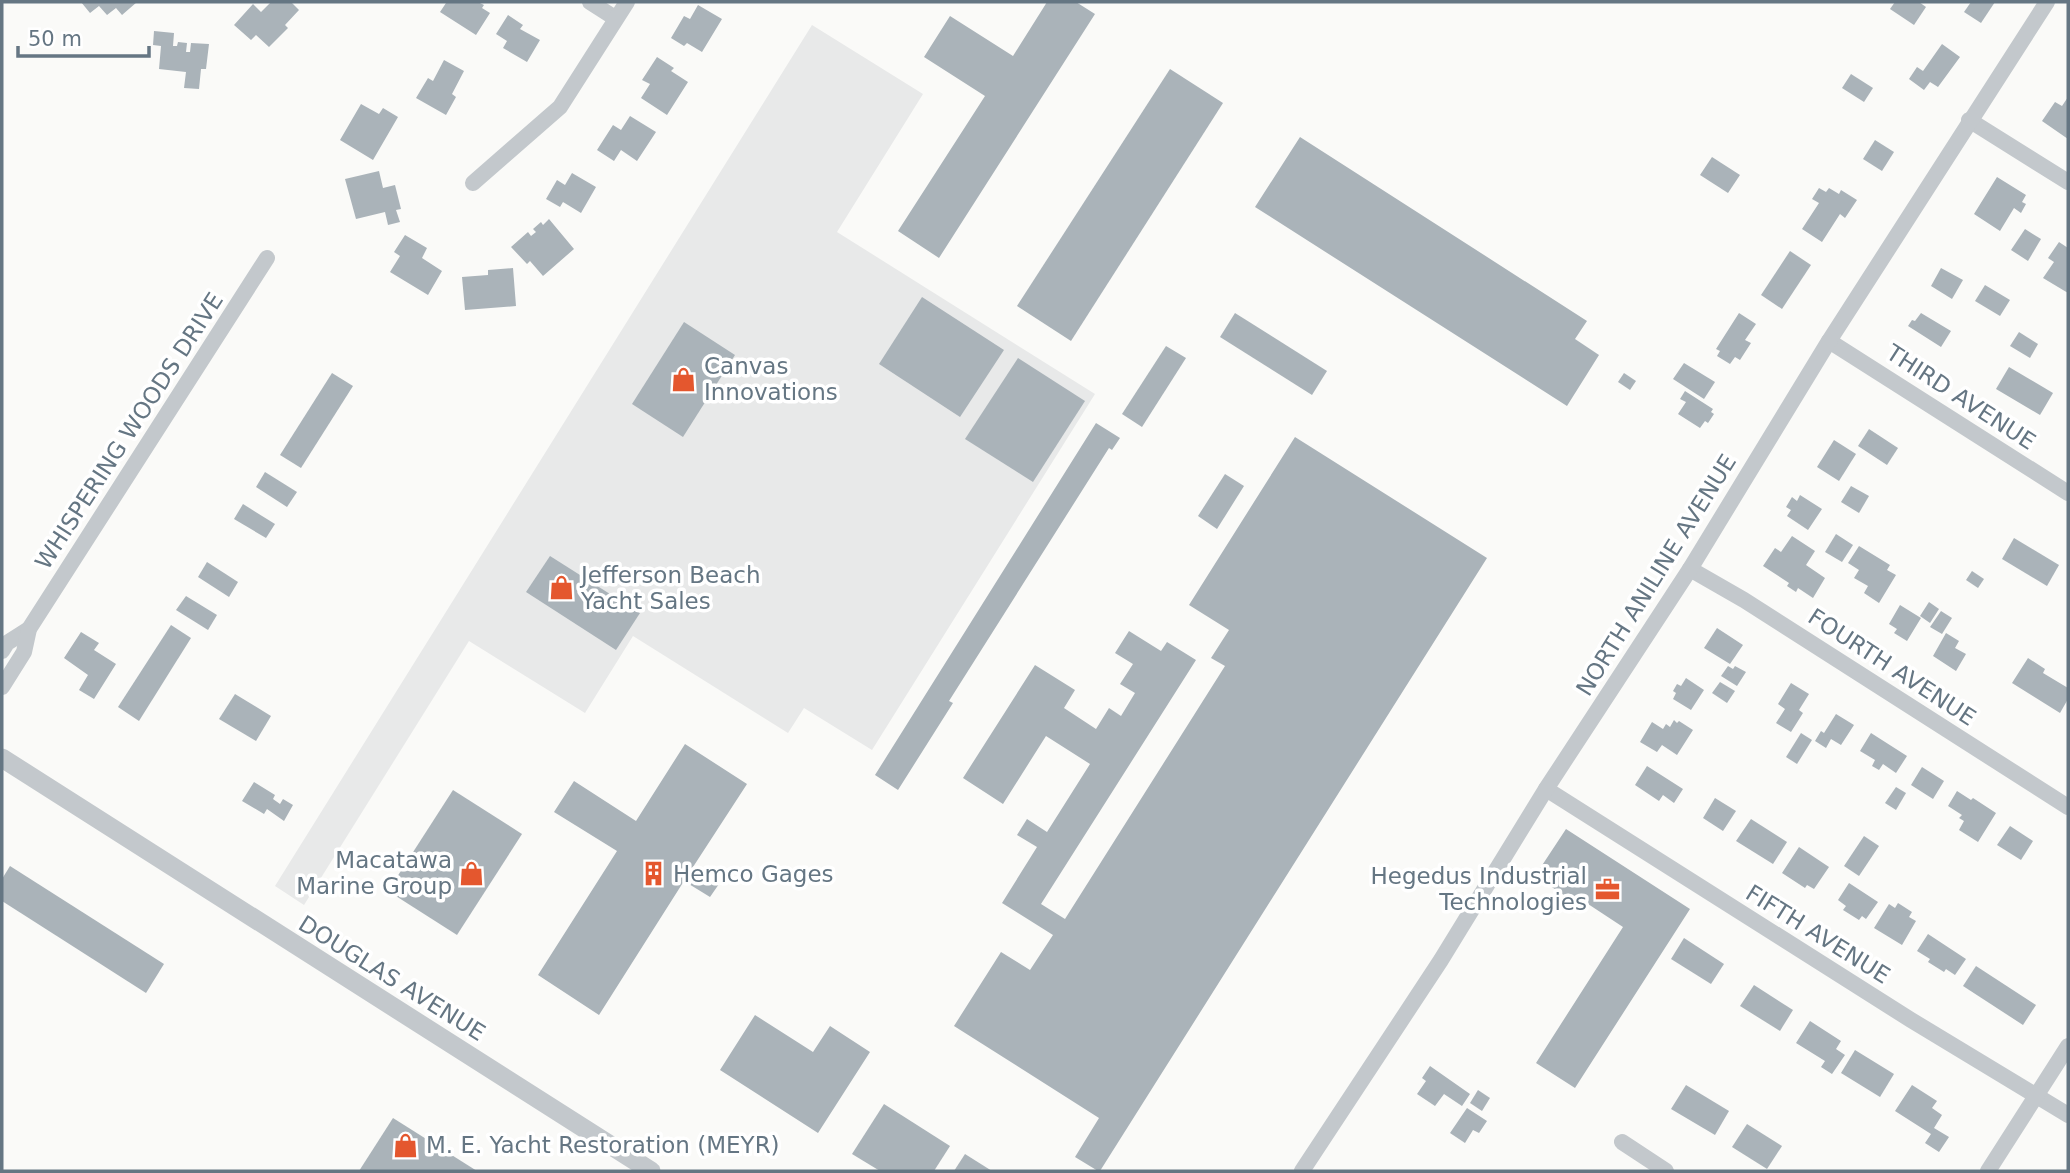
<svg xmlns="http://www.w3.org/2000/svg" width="2070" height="1173" viewBox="0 0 2070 1173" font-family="'DejaVu Sans',sans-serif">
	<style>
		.built { fill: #e8e9e9 }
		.building { fill: #aab3b9 }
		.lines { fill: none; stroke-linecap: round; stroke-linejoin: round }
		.minor { stroke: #c3c8cc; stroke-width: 16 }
		.tertiary { stroke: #c3c8cc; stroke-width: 19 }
		.labels { text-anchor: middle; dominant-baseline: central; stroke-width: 7; stroke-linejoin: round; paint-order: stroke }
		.poi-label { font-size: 23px; fill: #657683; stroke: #fff; text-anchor: start }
		.street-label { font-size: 23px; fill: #657683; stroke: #fff }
	</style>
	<rect width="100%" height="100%" fill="#fafaf8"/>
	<!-- built -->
	<path class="built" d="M812 25 923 94 837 232 1095 394 872 750 804 708 788 733 633 636 585 713 469 641 304 905 275 886Z"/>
	<!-- building -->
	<g class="building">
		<path d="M81 2H137L122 15 116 8 107 15 99 6 90 13Z"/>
		<path d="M271 2H291L299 10 285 25 288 28 269 47 256 35 251 40 234 25 253 4 261 12Z"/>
		<path d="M443 2H478L484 5 482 8 490 13 476 35 440 12 446 3Z"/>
		<path d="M1047 2H1076L1095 14 939 258 898 231 985 96 924 57 950 16 1013 56Z"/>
		<path d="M1895 2H1919L1926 7 1914 25 1890 9Z"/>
		<path d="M1971 2H1995L1981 23 1964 12Z"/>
		<path d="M698 5 722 19 702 52 687 43 684 46 671 38 684 16 690 19Z"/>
		<path d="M508 15 523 25 520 29 540 40 527 62 503 48 507 41 496 34Z"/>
		<path d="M154 31 174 33 173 46H177L178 42 187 43 186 52H190L191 43 209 44 206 69H201L199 89 184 88 186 72 159 69 161 46 153 45Z"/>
		<path d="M1942 44 1960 57 1938 87 1930 82 1924 90 1909 79 1917 67 1923 71Z"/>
		<path d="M657 57 674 68 671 71 688 82 667 115 641 98 650 84 642 80Z"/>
		<path d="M444 60 464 71 452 94 456 97 446 115 416 98 428 78 433 81Z"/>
		<path d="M1170 69 1223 103 1071 341 1017 306Z"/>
		<path d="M1851 74 1873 88 1864 102 1842 88Z"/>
		<path d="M2068 97V139L2042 121 2055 102 2062 106Z"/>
		<path d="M361 104 379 114 383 108 398 117 373 160 340 140Z"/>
		<path d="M630 116 656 132 637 161 621 150 614 161 597 150 613 125 621 130Z"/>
		<path d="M1300 137 1587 321 1575 339 1599 355 1567 406 1255 207Z"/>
		<path d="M1875 140 1894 152 1882 171 1863 159Z"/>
		<path d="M1712 157 1740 175 1728 193 1700 175Z"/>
		<path d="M379 171 383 188 395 185 401 209 396 210 400 222 388 225 385 212 356 219 345 179Z"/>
		<path d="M572 173 596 187 581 213 563 202 560 207 546 199 557 180 565 185Z"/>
		<path d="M1997 177 2026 195 2022 202 2026 204 2021 213 2014 208 2000 231 1974 214Z"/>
		<path d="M1819 188 1826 192 1829 188 1839 194 1841 190 1857 200 1845 218 1840 214 1822 242 1802 229 1819 203 1812 199Z"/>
		<path d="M549 219 574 249 543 276 530 261 527 264 511 247 528 232 531 236 536 232 533 229 541 222 543 225Z"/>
		<path d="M2025 229 2041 239 2028 261 2011 250Z"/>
		<path d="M405 235 427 248 422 258 442 271 428 295 390 272 400 256 394 252Z"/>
		<path d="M2059 242 2068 248V293L2043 278 2054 262 2048 258Z"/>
		<path d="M1790 251 1811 265 1782 309 1761 295Z"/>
		<path d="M513 268 516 306 465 310 462 277 488 275V270Z"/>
		<path d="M1941 268 1963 280 1952 299 1931 286Z"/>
		<path d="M1985 285 2010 300 2000 316 1975 301Z"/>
		<path d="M922 297 1004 350 960 417 879 364Z"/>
		<path d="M1235 313 1327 371 1312 395 1220 337Z"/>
		<path d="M1739 313 1756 324 1745 340 1751 343 1740 360 1735 357 1730 364 1717 356 1720 351 1716 349Z"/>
		<path d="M1921 313 1951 331 1941 347 1908 326 1912 320 1915 321Z"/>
		<path d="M684 322 735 355 683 437 632 404Z"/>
		<path d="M2019 332 2038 344 2030 358 2010 346Z"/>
		<path d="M1166 346 1186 358 1142 427 1122 414Z"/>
		<path d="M1018 358 1085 401 1033 482 965 439Z"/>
		<path d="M1684 363 1715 382 1704 399 1673 379Z"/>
		<path d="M2009 367 2053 393 2040 415 1996 389Z"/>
		<path d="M332 373 353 386 301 468 280 455Z"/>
		<path d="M1624 373 1636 381 1630 390 1618 382Z"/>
		<path d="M1685 391 1713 409 1711 412 1714 414 1708 423 1705 421 1700 428 1678 414 1686 402 1680 399Z"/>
		<path d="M1096 423 1120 438 1112 450 1109 448 949 701 953 703 898 790 875 775Z"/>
		<path d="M1869 429 1898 448 1887 465 1858 446Z"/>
		<path d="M1295 437 1487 558 1100 1171H1098L1075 1157 1099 1118 954 1026 1001 952 1030 970 1053 935 1002 903 1037 847 1017 835 1027 819 1047 832 1090 764 1046 736 1003 804 963 778 1035 665 1075 690 1064 708 1096 729 1109 708 1121 716 1135 693 1120 684 1133 664 1115 653 1129 631 1161 651 1167 642 1196 660 1041 904 1065 919 1225 666 1211 658 1229 630 1189 605Z"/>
		<path d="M1834 440 1856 454 1839 481 1817 467Z"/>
		<path d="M265 472 297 492 287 507 256 487Z"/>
		<path d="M1225 474 1244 486 1217 529 1198 516Z"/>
		<path d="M1851 486 1869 496 1859 513 1841 502Z"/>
		<path d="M1800 495 1822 509 1808 530 1787 516 1791 510 1786 507 1792 497 1797 501Z"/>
		<path d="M243 504 275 524 266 538 234 519Z"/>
		<path d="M1836 534 1853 545 1842 562 1825 552Z"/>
		<path d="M1792 536 1815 551 1806 565 1825 578 1813 598 1798 588 1796 592 1787 586 1789 583 1763 566 1775 548 1781 552Z"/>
		<path d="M2014 538 2059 565 2047 586 2002 559Z"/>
		<path d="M1859 546 1890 565 1887 570 1896 575 1879 603 1864 593 1868 586 1854 578 1859 570 1848 563Z"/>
		<path d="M550 556 640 613 616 650 526 592Z"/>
		<path d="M207 562 238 582 229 597 198 577Z"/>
		<path d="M1972 571 1984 579 1978 588 1966 580Z"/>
		<path d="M186 596 217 615 208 630 176 610Z"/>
		<path d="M1929 602 1939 609 1930 623 1920 616Z"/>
		<path d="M1900 605 1921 618 1907 641 1894 633 1897 629 1889 624Z"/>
		<path d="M1941 611 1952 618 1942 634 1930 627Z"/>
		<path d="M171 625 191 638 139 721 118 707Z"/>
		<path d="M1717 628 1743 645 1730 664 1704 648Z"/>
		<path d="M81 632 99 643 94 650 116 664 94 699 79 690 88 675 64 658Z"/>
		<path d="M1946 633 1959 641 1955 648 1966 654 1956 671 1933 656Z"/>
		<path d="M2028 658 2045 669 2043 673 2068 688V699L2060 713 2012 683Z"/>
		<path d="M1728 666 1733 669 1735 666 1746 672 1737 686 1721 676Z"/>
		<path d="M1686 678 1704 690 1691 710 1673 699 1676 693 1673 691 1677 684 1681 686Z"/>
		<path d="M1720 682 1735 691 1727 703 1712 693Z"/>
		<path d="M1791 683 1809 694 1799 710 1803 713 1791 732 1776 723 1785 709 1778 704Z"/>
		<path d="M235 694 271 716 256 741 219 719Z"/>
		<path d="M1836 714 1854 725 1841 745 1831 739 1826 748 1815 741 1821 731 1824 733Z"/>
		<path d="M1674 720 1677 723 1679 721 1693 730 1677 755 1662 745 1657 752 1640 742 1652 722 1663 729 1666 724 1670 727Z"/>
		<path d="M1801 733 1812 740 1797 764 1786 757Z"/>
		<path d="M1871 733 1907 756 1896 773 1883 764 1879 770 1872 766 1875 760 1860 751Z"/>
		<path d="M685 744 747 784 693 867 719 884 710 897 684 881 599 1015 538 975 617 851 554 812 574 781 636 821Z"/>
		<path d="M1647 766 1683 789 1674 803 1663 795 1659 801 1635 785Z"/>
		<path d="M1922 767 1944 781 1933 799 1911 785Z"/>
		<path d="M254 782 275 795 273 799 280 804 283 799 293 805 284 821 267 809 264 814 242 801Z"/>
		<path d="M1896 787 1906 793 1896 810 1885 803Z"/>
		<path d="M453 790 522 834 457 935 388 891Z"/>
		<path d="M1957 791 1971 800 1973 798 1996 813 1978 842 1959 830 1964 821 1959 818 1962 815 1948 806Z"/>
		<path d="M1715 798 1736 811 1723 831 1703 818Z"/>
		<path d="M1751 819 1787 842 1773 864 1736 841Z"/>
		<path d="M2010 826 2033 841 2021 860 1997 845Z"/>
		<path d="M1566 829 1690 909 1575 1088 1536 1063 1623 927 1585 902 1582 907 1535 876Z"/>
		<path d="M1864 836 1879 846 1859 876 1844 866Z"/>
		<path d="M1799 847 1829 867 1814 889 1807 885 1805 888 1782 873Z"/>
		<path d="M10 866 164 964 146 993 2 901V879Z"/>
		<path d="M1849 883 1878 902 1866 919 1862 916 1859 920 1843 910 1846 906 1838 900Z"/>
		<path d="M1898 903 1912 912 1909 917 1916 921 1902 945 1874 928 1889 904 1895 908Z"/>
		<path d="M1928 934 1966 959 1955 975 1946 969 1944 972 1928 962 1930 959 1917 951Z"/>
		<path d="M1684 938 1724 964 1711 984 1671 959Z"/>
		<path d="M1976 966 2036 1005 2023 1025 1963 986Z"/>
		<path d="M1754 985 1793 1010 1780 1031 1740 1006Z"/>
		<path d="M755 1015 813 1052 830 1026 870 1052 818 1133 720 1070Z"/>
		<path d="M1810 1021 1841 1041 1836 1049 1845 1055 1832 1074 1821 1067 1825 1061 1796 1043Z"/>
		<path d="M1855 1050 1894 1074 1880 1097 1841 1073Z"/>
		<path d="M1430 1066 1470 1094 1462 1106 1444 1094 1435 1106 1417 1094 1426 1081 1422 1078Z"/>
		<path d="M1686 1085 1729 1111 1715 1135 1671 1109Z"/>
		<path d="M1912 1085 1937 1101 1932 1108 1942 1115 1934 1128 1949 1137 1939 1152 1925 1143 1931 1134 1895 1111Z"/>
		<path d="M1478 1090 1490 1098 1482 1111 1470 1103Z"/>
		<path d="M884 1104 950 1146 934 1171H880L852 1154Z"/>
		<path d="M1467 1108 1487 1121 1479 1133 1473 1130 1465 1143 1450 1133Z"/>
		<path d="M393 1118 477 1171H359Z"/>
		<path d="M1747 1124 1782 1146 1767 1169 1732 1147Z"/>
		<path d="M965 1154 992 1171H954Z"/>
	</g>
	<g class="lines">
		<!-- minor -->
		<g class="minor">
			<path d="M590 2 615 18"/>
			<path d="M1969 120 2068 182"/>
			<path d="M473 183 560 107 627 2"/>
			<path d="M1829 341 2068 493"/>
			<path d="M1690 569 1744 600 2068 807"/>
			<path d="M2 651 7 643 29 629"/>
			<path d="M2 687 24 652 29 629 267 258"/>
			<path d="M1546 789 1911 1020 2068 1115"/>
			<path d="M1622 1142 1666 1171"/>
			<path d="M1302 1171 1441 960 1546 789 1690 569 1829 341 2047 2"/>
			<path d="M1988 1171 2068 1046"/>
		</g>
		<!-- tertiary -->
		<path class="tertiary" d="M2 758 651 1171"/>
	</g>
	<!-- icons -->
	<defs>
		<symbol id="shop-bare" viewBox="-9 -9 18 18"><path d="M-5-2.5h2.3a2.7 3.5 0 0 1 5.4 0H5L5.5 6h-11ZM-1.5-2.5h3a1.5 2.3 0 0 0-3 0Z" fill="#e4572e" stroke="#fff" stroke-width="2.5" paint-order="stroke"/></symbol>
		<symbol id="building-bare" viewBox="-9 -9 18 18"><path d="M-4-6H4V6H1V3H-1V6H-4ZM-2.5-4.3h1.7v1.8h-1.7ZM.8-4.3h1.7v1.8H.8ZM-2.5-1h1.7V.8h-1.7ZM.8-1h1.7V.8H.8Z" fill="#e4572e" stroke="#fff" stroke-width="2.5" paint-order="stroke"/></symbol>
		<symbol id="office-bare" viewBox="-9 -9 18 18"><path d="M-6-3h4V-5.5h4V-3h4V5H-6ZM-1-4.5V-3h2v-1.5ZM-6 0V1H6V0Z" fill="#e4572e" stroke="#fff" stroke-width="2.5" paint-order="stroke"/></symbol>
	</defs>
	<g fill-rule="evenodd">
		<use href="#shop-bare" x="666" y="362" width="35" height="35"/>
		<use href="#shop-bare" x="544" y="570" width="35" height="35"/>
		<use href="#shop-bare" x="454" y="856" width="35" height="35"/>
		<use href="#building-bare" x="636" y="856" width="35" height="35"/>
		<use href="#office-bare" x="1590" y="872" width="35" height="35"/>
		<use href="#shop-bare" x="388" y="1128" width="35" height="35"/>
	</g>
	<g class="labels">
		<!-- poi labels -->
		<g class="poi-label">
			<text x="704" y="366">Canvas<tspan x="704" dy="26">Innovations</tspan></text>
			<text x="581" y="575">Jefferson Beach<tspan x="581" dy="26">Yacht Sales</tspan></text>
			<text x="452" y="860" text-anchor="end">Macatawa<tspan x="452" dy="26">Marine Group</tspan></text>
			<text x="673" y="874">Hemco Gages</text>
			<text x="1587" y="876" text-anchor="end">Hegedus Industrial<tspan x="1587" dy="26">Technologies</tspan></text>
			<text x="426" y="1145">M. E. Yacht Restoration (MEYR)</text>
		</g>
		<!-- street labels -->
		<g class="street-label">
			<text transform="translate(1961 397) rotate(33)">THIRD AVENUE</text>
			<text transform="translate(129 431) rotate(-57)">WHISPERING WOODS DRIVE</text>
			<text transform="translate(1656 575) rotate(-58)">NORTH ANILINE AVENUE</text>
			<text transform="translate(1892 667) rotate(33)">FOURTH AVENUE</text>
			<text transform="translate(1818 934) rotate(32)">FIFTH AVENUE</text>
			<text transform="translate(392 978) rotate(32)">DOUGLAS AVENUE</text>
		</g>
	</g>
	<!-- border -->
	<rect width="2070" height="1173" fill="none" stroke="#657683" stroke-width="7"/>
	<!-- scale -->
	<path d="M18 46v10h131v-10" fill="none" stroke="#657683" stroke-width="3.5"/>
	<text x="28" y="46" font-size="21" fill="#657683" stroke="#ffffff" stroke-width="5" paint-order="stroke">50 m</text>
</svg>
